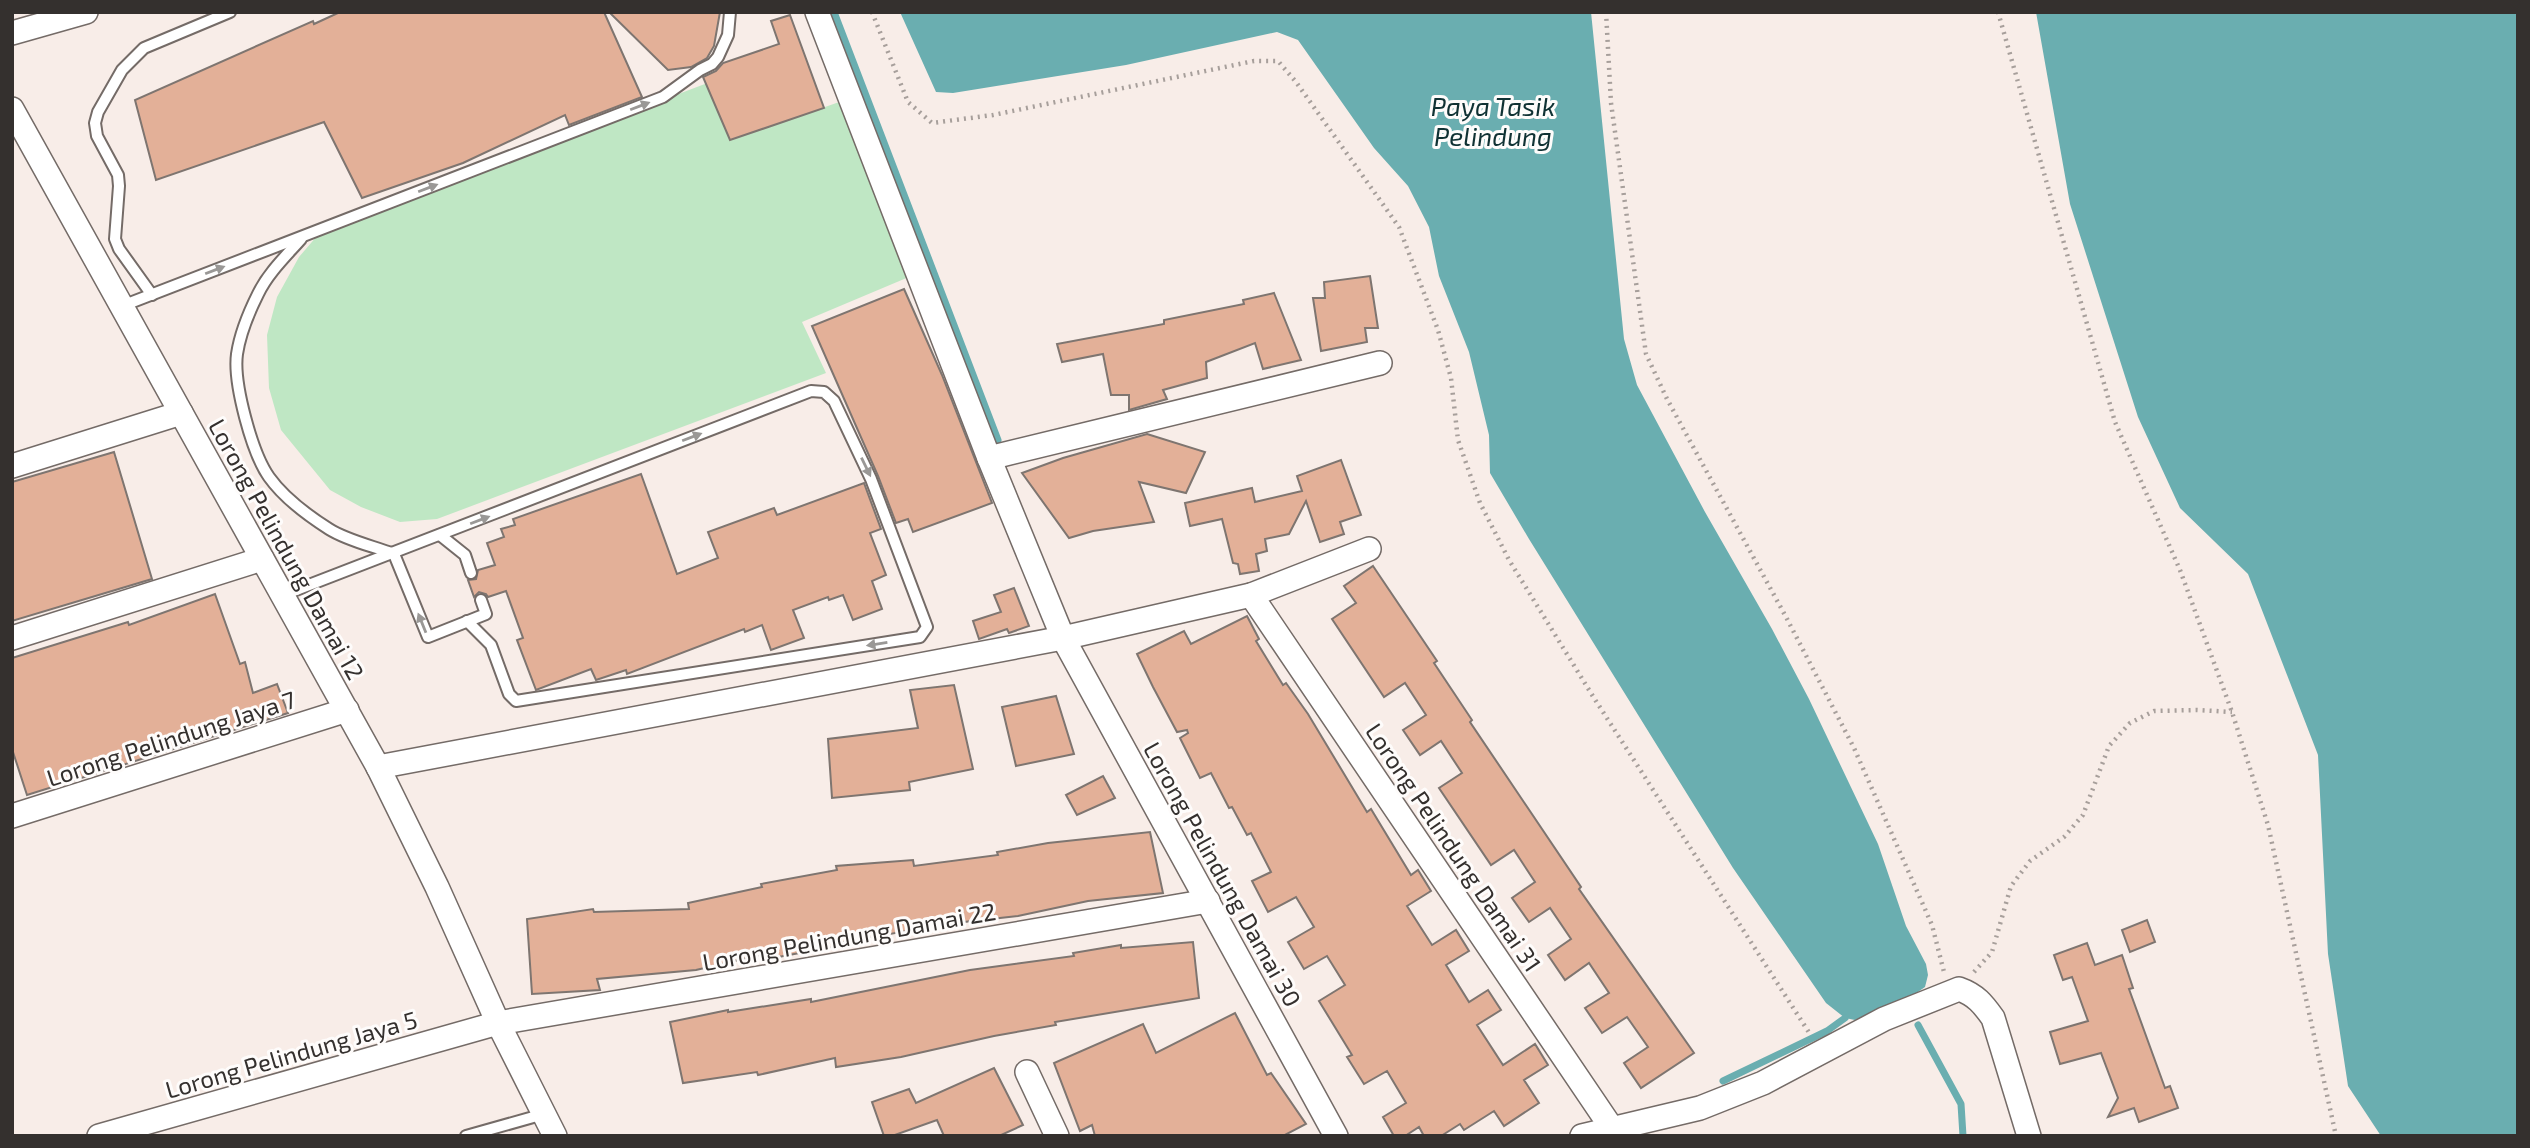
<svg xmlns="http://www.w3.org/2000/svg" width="2530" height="1148" viewBox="0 0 2530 1148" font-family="'Exo 2',sans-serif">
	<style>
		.green { fill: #bfe7c4 }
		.water { fill: #6aaeb0 }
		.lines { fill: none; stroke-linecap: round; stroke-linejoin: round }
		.stream { stroke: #6aaeb0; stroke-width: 7 }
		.building { fill: #e3b098; stroke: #7e7570; stroke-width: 2 }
		.service-casing { stroke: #746b67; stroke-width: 14 }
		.minor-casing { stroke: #746b67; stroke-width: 26 }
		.path { stroke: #a79f9b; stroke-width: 4.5; stroke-dasharray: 2 5; stroke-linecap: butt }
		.service { stroke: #fff; stroke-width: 10 }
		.minor { stroke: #fff; stroke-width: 23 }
		.oneway { fill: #9a9896 }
		.labels { text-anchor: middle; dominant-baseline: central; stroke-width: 6; stroke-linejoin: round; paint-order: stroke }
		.street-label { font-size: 24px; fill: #34302e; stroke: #fefcfb }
		.water-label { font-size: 26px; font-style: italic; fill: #103234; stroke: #fefcfb }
	</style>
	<rect width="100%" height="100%" fill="#f8ede8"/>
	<!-- green -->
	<path class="green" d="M718 79 743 136 842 101 916 274 802 322 826 373 437 519 400 522 361 507 330 490 281 430 269 388 267 335 277 297 299 257 323 229Z"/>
	<!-- water -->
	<g class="water">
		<path d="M900 12H1591L1624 339 1637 385 1705 512 1772 629 1809 699 1878 844 1906 926 1926 964 1928 975 1925 987 1912 996 1855 1020 1845 1018 1826 1003 1733 868 1529 539 1490 473 1489 435 1469 352 1439 276 1429 227 1408 186 1374 148 1298 40 1277 32 1126 65 953 93 936 92Z"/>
		<path d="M2036 12H2518V1136H2381L2348 1086 2328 954 2318 755 2248 574 2180 508 2138 417 2070 204Z"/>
	</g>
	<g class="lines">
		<!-- stream -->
		<g class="stream">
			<path d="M834 12 998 440"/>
			<path d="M1918 1025 1961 1104 1963 1136"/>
			<path d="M1723 1081 1827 1031 1845 1018"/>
		</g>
	</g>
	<!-- building -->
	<g class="building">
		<path d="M340 12H604L642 97 569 125 565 115 463 163 362 198 324 122 156 180 135 100 313 21 314 24Z"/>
		<path d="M609 12H720L714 46 707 58 691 67 668 70Z"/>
		<path d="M790 15 824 108 730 140 703 77 716 71 723 63 779 44 771 21Z"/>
		<path d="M1370 276 1378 328H1365L1367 342 1321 351 1313 298H1325L1324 282Z"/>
		<path d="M904 289 942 375 992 503 913 532 908 519 896 523 878 476 812 326Z"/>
		<path d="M1274 293 1301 360 1263 369 1255 343 1206 362 1207 378 1163 390 1167 399 1129 410V395H1111L1103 354 1062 362 1057 344 1164 324V320L1244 304 1243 300Z"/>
		<path d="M1147 434 1205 452 1186 493 1139 482 1154 522 1093 531 1069 538 1022 473 1063 458Z"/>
		<path d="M114 452 152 579 12 621V482Z"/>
		<path d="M1341 460 1361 515 1340 522 1344 534 1320 542 1306 501 1289 534 1265 539 1267 551 1256 554 1259 571 1240 574 1238 564 1233 563 1222 519 1190 526 1185 503 1252 488 1255 502 1302 491 1297 476Z"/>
		<path d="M641 474 677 574 718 558 708 532 774 508 777 515 864 483 881 529 870 533 886 575 872 581 882 609 853 620 843 595 829 600 828 597 793 610 804 638 771 650 762 625 745 632 744 629 627 674 626 670 596 680 591 669 536 690 517 640 523 638 506 591 488 597 486 594 479 592 474 597 468 580 476 579 478 570 495 565 487 543 504 537 501 529 515 525 513 519Z"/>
		<path d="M1373 566 1437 661 1434 663 1472 720 1470 722 1581 887 1579 889 1694 1053 1641 1088 1624 1063 1648 1047 1627 1017 1602 1033 1585 1008 1609 993 1589 963 1565 980 1548 955 1571 939 1550 908 1529 922 1512 898 1535 882 1514 850 1491 865 1439 788 1462 773 1441 741 1420 755 1403 730 1426 715 1405 683 1384 697 1332 619 1356 603 1344 586Z"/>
		<path d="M1014 588 1029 626 1009 633 1007 629 979 639 973 621 1001 612 994 595Z"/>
		<path d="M215 594 240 664 245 662 253 693 277 684 288 713 27 795 12 749V658L128 622 129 625Z"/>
		<path d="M1247 616 1259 639 1256 641 1283 685 1286 683 1308 714 1367 812 1371 809 1411 875 1418 870 1431 891 1407 906 1432 945 1456 930 1469 951 1446 965 1469 1002 1488 990 1501 1010 1477 1025 1503 1065 1535 1044 1548 1065 1524 1080 1539 1103 1504 1126 1494 1111 1464 1130 1460 1124 1441 1136H1424L1419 1127 1405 1136H1394L1383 1117 1406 1103 1387 1071 1364 1084 1347 1057 1352 1055 1319 1001 1345 985 1327 956 1304 969 1288 942 1314 927 1296 897 1268 912 1252 881 1271 872 1251 833 1247 835 1232 807 1229 808 1211 773 1200 778 1180 738 1188 733 1187 730 1177 732 1153 687 1137 654 1184 631 1191 644Z"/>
		<path d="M954 685 973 769 909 782 910 790 832 798 828 739 918 728 910 690Z"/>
		<path d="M1056 696 1074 754 1016 766 1002 707Z"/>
		<path d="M1103 776 1115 798 1077 815 1066 795Z"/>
		<path d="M1150 832 1163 893 1088 901 1018 916 919 927V929L837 943V946L773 958V952L696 970 597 979 600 990 532 994 527 919 593 909 594 912 689 909 688 903 762 887 761 884 837 870 836 866 913 860 914 866 998 855 997 852 1048 843Z"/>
		<path d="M2147 920 2155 942 2130 952 2122 930Z"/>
		<path d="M1193 942 1199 998 1055 1022 1056 1025 994 1036 901 1057 836 1067 835 1058 758 1075 757 1072 683 1083 670 1022 728 1010V1012L811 999V1002L970 970 1074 956 1073 953 1121 945V948Z"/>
		<path d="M2087 943 2095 965 2122 955 2133 988 2129 989 2165 1088 2170 1086 2178 1108 2139 1122 2134 1108 2108 1117 2118 1098 2101 1053 2060 1064 2050 1032 2088 1021 2072 977 2063 980 2054 955Z"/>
		<path d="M1235 1013 1267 1075 1271 1073 1306 1124 1283 1136H1095L1092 1125 1080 1131 1054 1063 1143 1024 1156 1053Z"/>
		<path d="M994 1068 1023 1125 999 1136H944L937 1120 892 1136H884L872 1102 909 1089 916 1103Z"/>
	</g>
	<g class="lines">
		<defs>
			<g id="service">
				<path d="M301 239C286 256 268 273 258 294 249 312 240 334 237 354 233 383 252 453 269 477 284 498 307 515 329 529 348 541 373 546 394 554L428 637 486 614 481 600"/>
				<path d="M152 295 119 249 115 239 119 186 118 175 97 136 95 123 98 112 122 70 144 48 230 12"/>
				<path d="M122 306 663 97 700 70 712 64 718 57 728 35 730 12"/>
				<path d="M440 535 465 555 471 573"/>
				<path d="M283 595 811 391 824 392 834 401 871 479 927 627 920 637 516 701 509 694 491 645 467 621"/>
				<path d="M466 1136 544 1114"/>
			</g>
			<g id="minor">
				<path d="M817 12 989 458 1063 638 1336 1136"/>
				<path d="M12 33 86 12"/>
				<path d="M12 109 378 767 437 887 498 1023 555 1136"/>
				<path d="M989 458 1380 363"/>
				<path d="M12 466 181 413"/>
				<path d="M1251 595 1613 1130"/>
				<path d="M12 638 262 559"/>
				<path d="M378 767 1063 638 1251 595 1369 549"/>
				<path d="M12 816 347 710"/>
				<path d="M1027 1072 1057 1136"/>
				<path d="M99 1136 498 1023 1208 901"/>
				<path d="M1582 1136 1700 1108 1763 1083 1884 1019 1959 989C1976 995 1983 1004 1993 1018L2029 1136"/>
			</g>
		</defs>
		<!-- service casing -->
		<use href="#service" class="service-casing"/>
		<!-- minor casing -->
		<use href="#minor" class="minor-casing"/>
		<!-- path -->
		<g class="path">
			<path d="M872 12 908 102 932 123 993 115 1254 61H1278L1296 82 1399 227 1438 330 1451 378 1458 440 1480 503 1509 560 1594 698 1810 1034"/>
			<path d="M1606 12 1611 103 1646 354 1667 399 1786 617 1854 748 1932 925 1944 972"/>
			<path d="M1998 12 2115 422 2180 570 2232 712 2268 825 2336 1136"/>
			<path d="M1974 972 1992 952 2011 886 2030 861 2064 837 2083 815 2109 746 2130 723 2154 711 2197 710 2232 712"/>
		</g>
		<!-- service -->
		<use href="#service" class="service"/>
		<!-- minor -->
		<use href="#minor" class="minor"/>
	</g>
	<!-- one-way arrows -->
	<defs><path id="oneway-solid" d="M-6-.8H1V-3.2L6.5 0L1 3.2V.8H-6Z" transform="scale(1.75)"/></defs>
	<g class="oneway">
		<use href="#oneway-solid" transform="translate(640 106) rotate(-21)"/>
		<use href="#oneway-solid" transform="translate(428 188) rotate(-21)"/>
		<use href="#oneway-solid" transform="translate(215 270) rotate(-21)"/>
		<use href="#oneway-solid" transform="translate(692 437) rotate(-21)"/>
		<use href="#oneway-solid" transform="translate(866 467) rotate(64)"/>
		<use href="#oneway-solid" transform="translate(480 520) rotate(-21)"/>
		<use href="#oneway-solid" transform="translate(422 623) rotate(-112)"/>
		<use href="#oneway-solid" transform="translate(877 644) rotate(171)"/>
	</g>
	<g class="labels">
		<!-- street labels -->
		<g class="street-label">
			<text transform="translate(287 549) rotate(61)">Lorong Pelindung Damai 12</text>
			<text transform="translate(171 738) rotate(-18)">Lorong Pelindung Jaya 7</text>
			<text transform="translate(1454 847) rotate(56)">Lorong Pelindung Damai 31</text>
			<text transform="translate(1223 874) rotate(61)">Lorong Pelindung Damai 30</text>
			<text transform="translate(849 936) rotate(-10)">Lorong Pelindung Damai 22</text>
			<text transform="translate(291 1054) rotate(-16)">Lorong Pelindung Jaya 5</text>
		</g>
		<!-- water labels -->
		<g class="water-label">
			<text x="1493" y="105">Paya Tasik<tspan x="1493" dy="30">Pelindung</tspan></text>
		</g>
	</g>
	<!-- border -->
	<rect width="2530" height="1148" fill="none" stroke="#34302e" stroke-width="28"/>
</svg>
